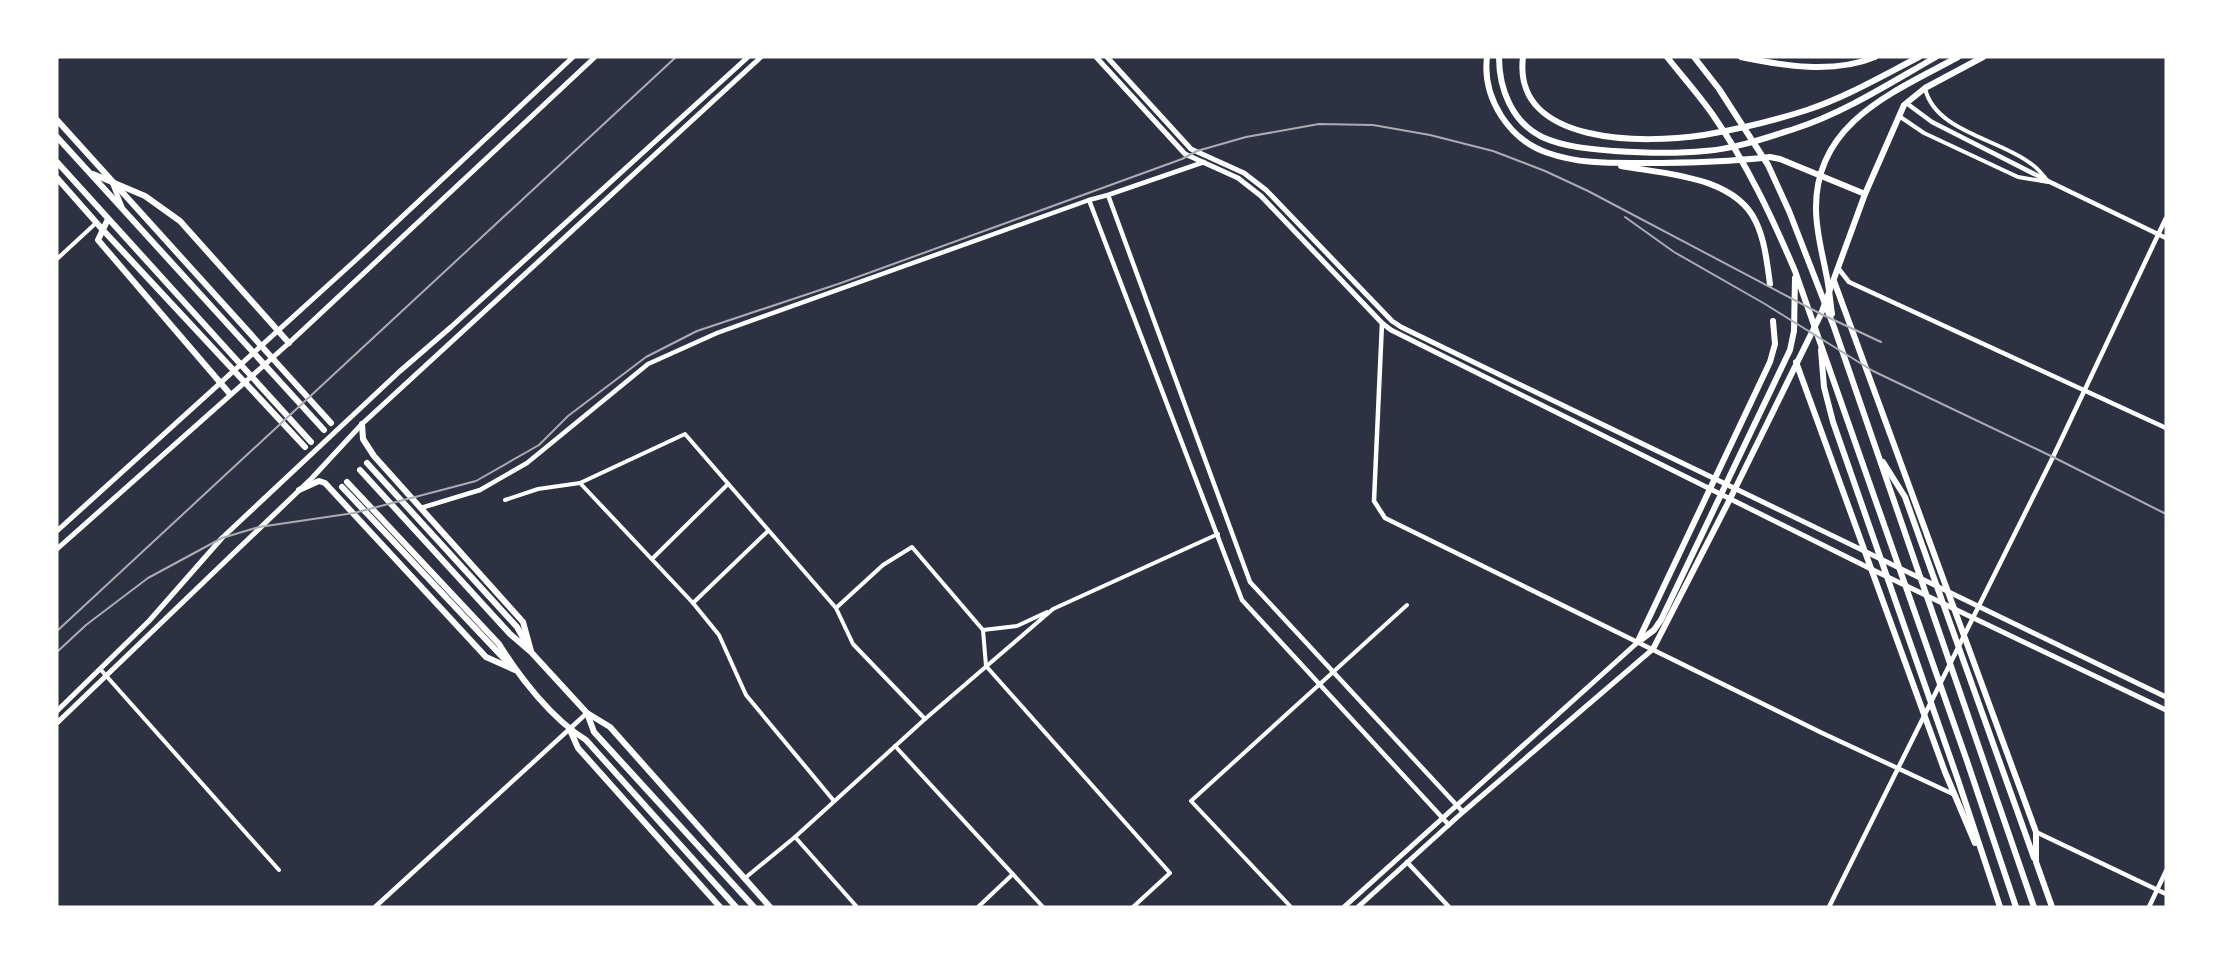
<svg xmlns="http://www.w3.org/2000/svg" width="2223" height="964" viewBox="0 0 2223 964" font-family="'Roboto Condensed',sans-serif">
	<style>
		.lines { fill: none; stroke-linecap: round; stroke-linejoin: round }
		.minor { stroke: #fff; stroke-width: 4 }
		.tertiary { stroke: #fff; stroke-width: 4.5 }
		.secondary { stroke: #fff; stroke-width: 5 }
		.primary { stroke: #fff; stroke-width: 6 }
		.trunk { stroke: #fff; stroke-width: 6 }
		.rail { stroke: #abadb3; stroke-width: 2 }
	</style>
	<rect width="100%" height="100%" fill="#2d3142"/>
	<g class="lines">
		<!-- minor -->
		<g class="minor">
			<path d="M1925 88C1934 131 1999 139 2030 163 2037 167 2042 174 2047 180"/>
			<path d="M1899 116 1924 133 2018 177 2048 182"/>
			<path d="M57 259 96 223"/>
			<path d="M580 483 693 603 719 635 746 695 834 801"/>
			<path d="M505 500 538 489 580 483 685 434 836 608"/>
			<path d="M652 559 728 484"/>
			<path d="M693 603 768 531"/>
			<path d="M983 630 1017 626 1047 612"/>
			<path d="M101 670 279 870"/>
			<path d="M925 719 853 644 836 608 883 565 912 547 983 630 986 666 1170 873 1133 907"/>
			<path d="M895 746 1043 907"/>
			<path d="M795 837 857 907"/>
			<path d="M745 878 795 837 925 719 1053 609 1218 534"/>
			<path d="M978 907 1013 874"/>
			<path d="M1291 907 1191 801 1407 605"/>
		</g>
		<!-- tertiary -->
		<g class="tertiary">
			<path d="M1909 105 1932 122 2050 182 2166 238"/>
			<path d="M1108 195 1250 582 1463 812"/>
			<path d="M1089 200 1242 600 1449 825"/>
			<path d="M1838 268 1849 282 2166 428"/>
			<path d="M1382 323 1374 501 1385 518 1820 732 1953 794"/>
			<path d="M421 508 480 490 527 463 648 364 717 333 1089 200 1108 195 1204 162"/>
			<path d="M2036 832 2166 894"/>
			<path d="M1407 862 1449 907"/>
			<path d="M375 907 587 713"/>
			<path d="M1829 907 2053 457 2166 218"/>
			<path d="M2149 907 2166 871"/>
		</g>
		<!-- secondary -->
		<g class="secondary">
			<path d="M1096 57 1185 154 1238 178 1261 196 1382 323 1391 330 1871 569 2166 710"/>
			<path d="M1107 57 1191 149 1244 173 1266 190 1392 321 1401 327 2166 697"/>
			<path d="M112 182 122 207"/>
			<path d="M57 531 358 258 573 57"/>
			<path d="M57 549 289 343 595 57"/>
			<path d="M57 711 149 621 222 538 399 372 451 327 748 57"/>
			<path d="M57 723 312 478 362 424 761 57"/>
			<path d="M1344 907 1638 642"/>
			<path d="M1358 907 1463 812 1653 649"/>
		</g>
		<!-- primary -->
		<g class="primary">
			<path d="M57 120 331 423"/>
			<path d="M57 137 324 430"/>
			<path d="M57 162 311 442"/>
			<path d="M93 174 145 196 180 221 289 343"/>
			<path d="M57 178 102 229 305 447"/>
			<path d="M108 219 98 240 230 394"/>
			<path d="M362 424 363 439 374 456 523 622 531 651"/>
			<path d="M367 463 517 627 526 643"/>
			<path d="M360 470 510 634 531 652 587 713 594 732 754 907"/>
			<path d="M347 482 499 644C520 678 552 719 586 740L736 907"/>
			<path d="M342 487 508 663"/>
			<path d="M299 490 319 481 325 483 486 657 515 670"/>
			<path d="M587 713 610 727 770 907"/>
			<path d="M570 730 578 748 720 907"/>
		</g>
		<!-- trunk -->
		<g class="trunk">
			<path d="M1487 57C1482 98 1509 140 1548 153 1579 164 1611 163 1643 163 1686 163 1728 162 1770 157L1780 159 1865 194"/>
			<path d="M1499 57C1499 89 1512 122 1542 137 1564 147 1590 149 1614 151 1644 153 1675 154 1705 151 1734 149 1766 138 1794 129 1844 113 1890 83 1936 57"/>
			<path d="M1523 57C1512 146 1646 144 1704 135 1739 129 1773 121 1807 110 1846 97 1882 76 1919 57"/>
			<path d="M1667 57C1682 76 1699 95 1713 115 1747 164 1772 217 1795 271L1967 761 2016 907"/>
			<path d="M1694 57 1719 89 1768 165 1789 211 1834 327 2034 907"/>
			<path d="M1741 57C1783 66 1834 74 1875 57"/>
			<path d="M1621 166C1665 174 1735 176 1756 222 1765 241 1767 263 1770 284"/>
			<path d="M1834 281 2036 832V862L2052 907"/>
			<path d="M1832 314C1830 300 1829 286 1826 273 1822 252 1816 231 1816 209 1815 122 1894 92 1958 57"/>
			<path d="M1821 350 1824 387 1833 422 1958 780 2000 907"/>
			<path d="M1796 362 1945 772 1975 843"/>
			<path d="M1883 462 1905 497 2034 858"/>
			<path d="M1638 641 1770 362 1775 344 1773 321"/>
			<path d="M1638 642 1654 630 1661 620 1790 350 1794 331 1795 278"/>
			<path d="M1653 649 1730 499 1821 314 1865 194 1904 105 1925 88 1983 57"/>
		</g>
		<!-- rail -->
		<g class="rail">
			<path d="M1625 217 1674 252 1765 304 1873 371 2053 457 2166 514"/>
			<path d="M57 631 676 57"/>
			<path d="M57 652 86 625 148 578 222 538 259 527 354 513 476 481 539 445 568 416 646 357 697 331 841 283 1182 159 1197 151 1246 137 1319 124 1373 125 1430 135 1493 151 1545 171 1588 191 1821 314 1881 342"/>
		</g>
	</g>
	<!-- border -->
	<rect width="2223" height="964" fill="none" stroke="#ffffff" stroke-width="117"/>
</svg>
